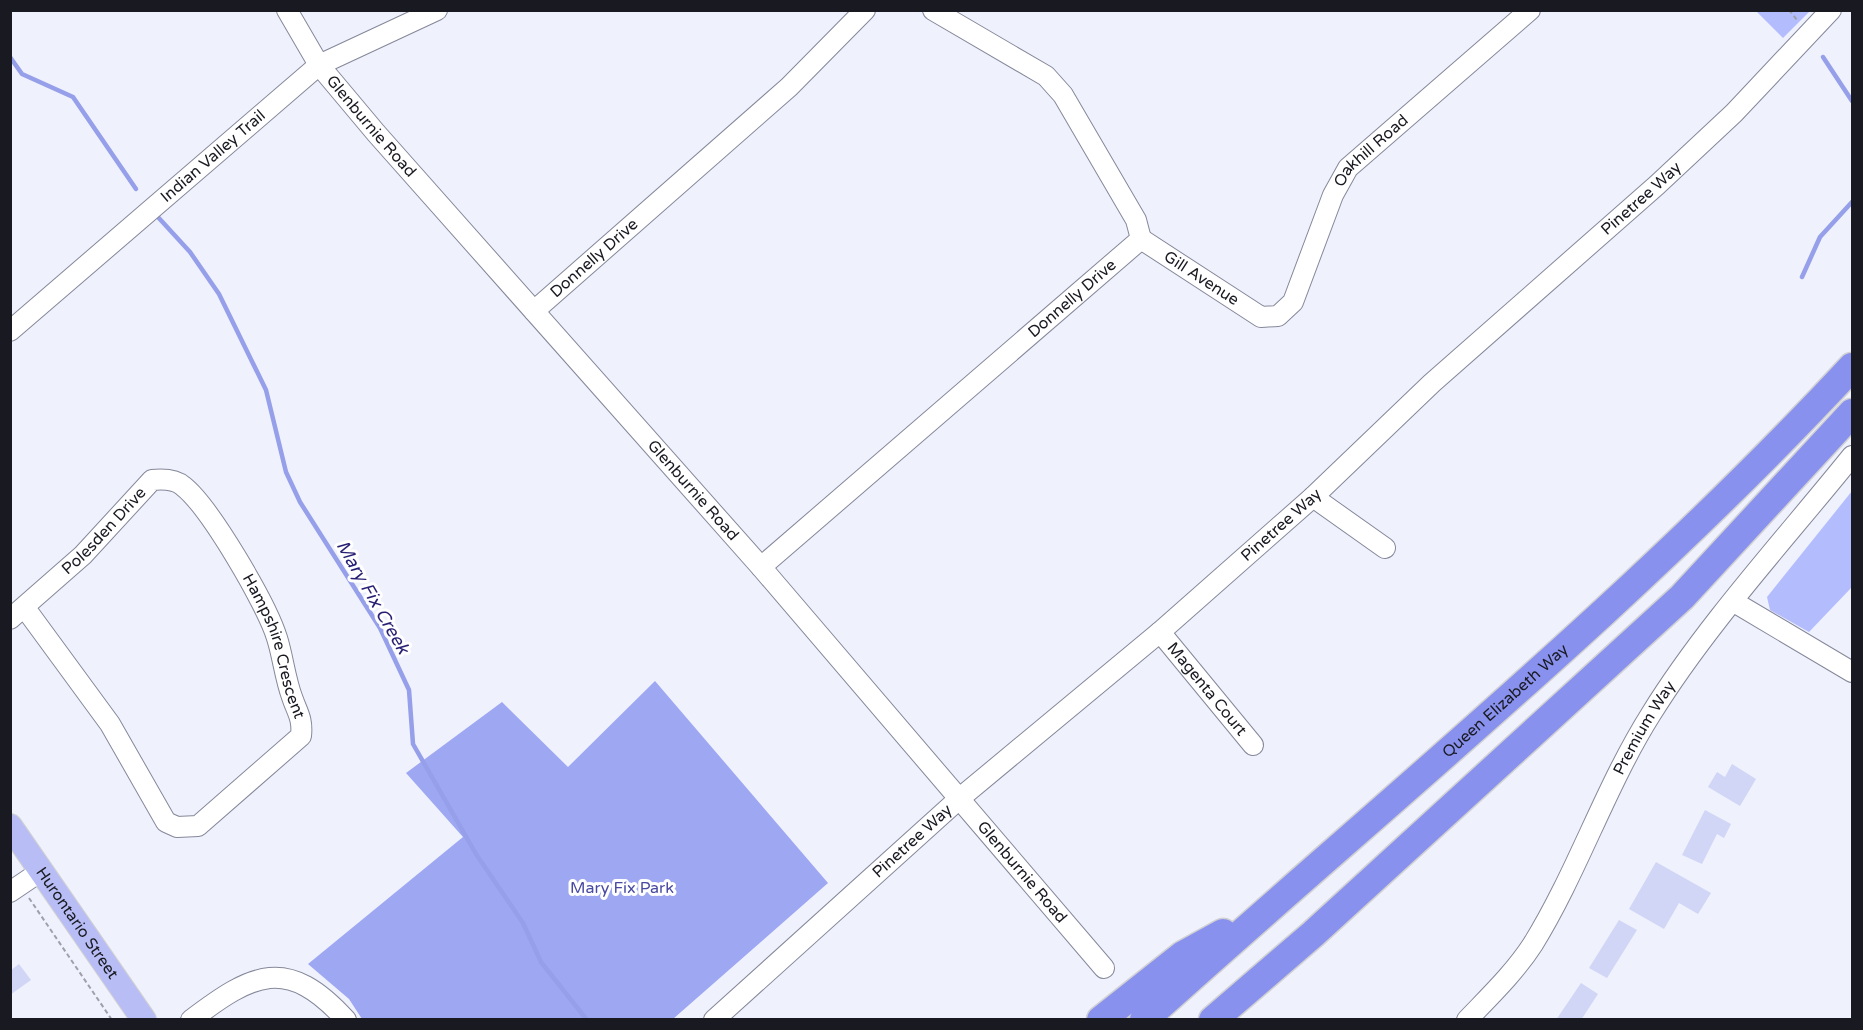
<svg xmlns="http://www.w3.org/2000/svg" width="1863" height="1030" viewBox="0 0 1863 1030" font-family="'Varela Round',sans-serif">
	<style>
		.green { fill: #b3bcfd }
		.forest { fill: #9ea7f2 }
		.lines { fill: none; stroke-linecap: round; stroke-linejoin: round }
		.stream { stroke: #969fe9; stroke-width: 4.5 }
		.building { fill: #d1d6f6 }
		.minor-casing { stroke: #85889a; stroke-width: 22 }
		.major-casing { stroke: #d1d1d3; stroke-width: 26 }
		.highway-casing { stroke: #d1d1d3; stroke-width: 31 }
		.path { stroke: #9ea0aa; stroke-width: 2; stroke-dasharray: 4.5 3; stroke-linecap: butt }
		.minor { stroke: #fff; stroke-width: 20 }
		.major { stroke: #b8bdf5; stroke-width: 24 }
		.highway { stroke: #8991ee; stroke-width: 28 }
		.labels { text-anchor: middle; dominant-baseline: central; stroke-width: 6; stroke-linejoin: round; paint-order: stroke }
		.street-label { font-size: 16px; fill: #191a21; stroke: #fff }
		.park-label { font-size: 16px; fill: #484aa2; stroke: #fff }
		.water-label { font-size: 18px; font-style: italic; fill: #261f74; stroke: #fff }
	</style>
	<rect width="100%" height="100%" fill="#eff1fd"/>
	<!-- green -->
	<g class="green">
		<path d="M1756 11H1810L1783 38Z"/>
		<path d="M1852 491V587L1809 632 1770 610 1767 597Z"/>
	</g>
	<!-- forest -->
	<path class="forest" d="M655 681 828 883 673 1019H362L349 999 308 964 463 837 406 773 502 702 568 767Z"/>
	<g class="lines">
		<!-- stream -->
		<g class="stream">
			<path d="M10 57 22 74 73 97 136 189"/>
			<path d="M1823 57 1852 101"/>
			<path d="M157 216 190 252 219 294 266 390 286 472 300 502 380 628 409 690 413 744 476 854 523 923 541 962 587 1020"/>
			<path d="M1802 277 1820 237 1852 202"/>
		</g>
	</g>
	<!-- building -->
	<g class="building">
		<path d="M1732 764 1756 779 1740 806 1708 787 1717 772 1725 777Z"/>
		<path d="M1705 810 1731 824 1724 838 1717 834 1702 864 1682 855Z"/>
		<path d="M1656 862 1711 893 1698 914 1679 903 1664 929 1629 909Z"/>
		<path d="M1619 920 1637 930 1607 978 1589 968Z"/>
		<path d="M19 964 31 980 10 995V971Z"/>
		<path d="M1581 983 1598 994 1581 1020H1556Z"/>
	</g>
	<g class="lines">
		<defs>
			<g id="minor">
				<path id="s1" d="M287 10 319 65 376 133 761 567 1104 968"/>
				<path id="s2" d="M1141 239 1261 317 1278 316 1293 302 1333 195 1348 168 1530 10"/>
				<path id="s3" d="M534 311 789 87 865 10"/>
				<path id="s4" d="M10 331 319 65 437 10"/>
				<path d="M1313 497 1385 548"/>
				<path id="s5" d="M761 567 1141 239 1136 220 1063 95 1046 76 933 10"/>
				<path d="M1734 602 1852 672"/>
				<path id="s6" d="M10 619 83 555 152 480C162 479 175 479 183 486 210 507 267 605 277 638 283 657 285 678 292 697 297 712 303 718 301 736L198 826 177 827 166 822 110 724 25 608"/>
				<path id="s7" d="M1160 632 1253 745"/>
				<path d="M10 892 41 871"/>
				<path d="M191 1020C253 973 287 955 346 1020"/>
				<path id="s8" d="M714 1020 960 798 1160 632 1313 497 1432 383 1657 185 1734 113 1831 10"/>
				<path id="s9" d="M1467 1020C1490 996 1515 972 1533 944 1578 871 1605 787 1651 714 1706 625 1786 538 1852 456"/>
			</g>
			<g id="major">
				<path id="s10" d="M10 826 144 1020"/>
			</g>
			<g id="highway">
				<path d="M1101 1020 1183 955 1223 933"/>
				<path id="s11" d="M1144 1020C1382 805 1633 603 1852 367"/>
				<path d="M1213 1020 1313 934 1682 597 1852 413"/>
			</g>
		</defs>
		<!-- minor casing -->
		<use href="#minor" class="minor-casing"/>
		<!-- major casing -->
		<use href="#major" class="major-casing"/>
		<!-- highway casing -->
		<use href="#highway" class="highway-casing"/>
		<!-- path -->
		<g class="path">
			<path d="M1789 10 1798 21"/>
			<path d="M29 898 112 1020"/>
		</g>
		<!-- minor -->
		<use href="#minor" class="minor"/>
		<!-- major -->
		<use href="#major" class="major"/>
		<!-- highway -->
		<use href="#highway" class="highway"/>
	</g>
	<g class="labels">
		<!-- street labels -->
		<g class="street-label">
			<text stroke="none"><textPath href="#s1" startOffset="144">Glenburnie Road</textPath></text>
			<text stroke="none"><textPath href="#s2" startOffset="354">Oakhill Road</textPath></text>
			<text stroke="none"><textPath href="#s4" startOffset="268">Indian Valley Trail</textPath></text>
			<text stroke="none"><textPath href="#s8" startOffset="1239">Pinetree Way</textPath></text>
			<text stroke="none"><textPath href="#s3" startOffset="80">Donnelly Drive</textPath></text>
			<text stroke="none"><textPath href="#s2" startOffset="72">Gill Avenue</textPath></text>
			<text stroke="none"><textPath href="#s5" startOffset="411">Donnelly Drive</textPath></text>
			<text stroke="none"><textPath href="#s1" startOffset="630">Glenburnie Road</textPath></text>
			<text stroke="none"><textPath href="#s8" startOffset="753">Pinetree Way</textPath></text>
			<text stroke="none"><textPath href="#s6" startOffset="129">Polesden Drive</textPath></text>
			<text stroke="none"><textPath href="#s6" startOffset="418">Hampshire Crescent</textPath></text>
			<text stroke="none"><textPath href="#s7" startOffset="74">Magenta Court</textPath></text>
			<text stroke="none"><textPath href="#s11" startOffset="482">Queen Elizabeth Way</textPath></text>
			<text stroke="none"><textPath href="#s9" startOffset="344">Premium Way</textPath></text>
			<text stroke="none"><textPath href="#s8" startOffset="267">Pinetree Way</textPath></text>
			<text stroke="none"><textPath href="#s1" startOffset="1134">Glenburnie Road</textPath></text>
			<text stroke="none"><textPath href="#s10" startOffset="118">Hurontario Street</textPath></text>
		</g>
		<!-- park labels -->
		<g class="park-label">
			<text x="622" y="888">Mary Fix Park</text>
		</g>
		<!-- water labels -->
		<g class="water-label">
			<text transform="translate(373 597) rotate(60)">Mary Fix Creek</text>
		</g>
	</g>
	<!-- border -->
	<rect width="1863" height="1030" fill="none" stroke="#191a21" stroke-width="24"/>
</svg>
